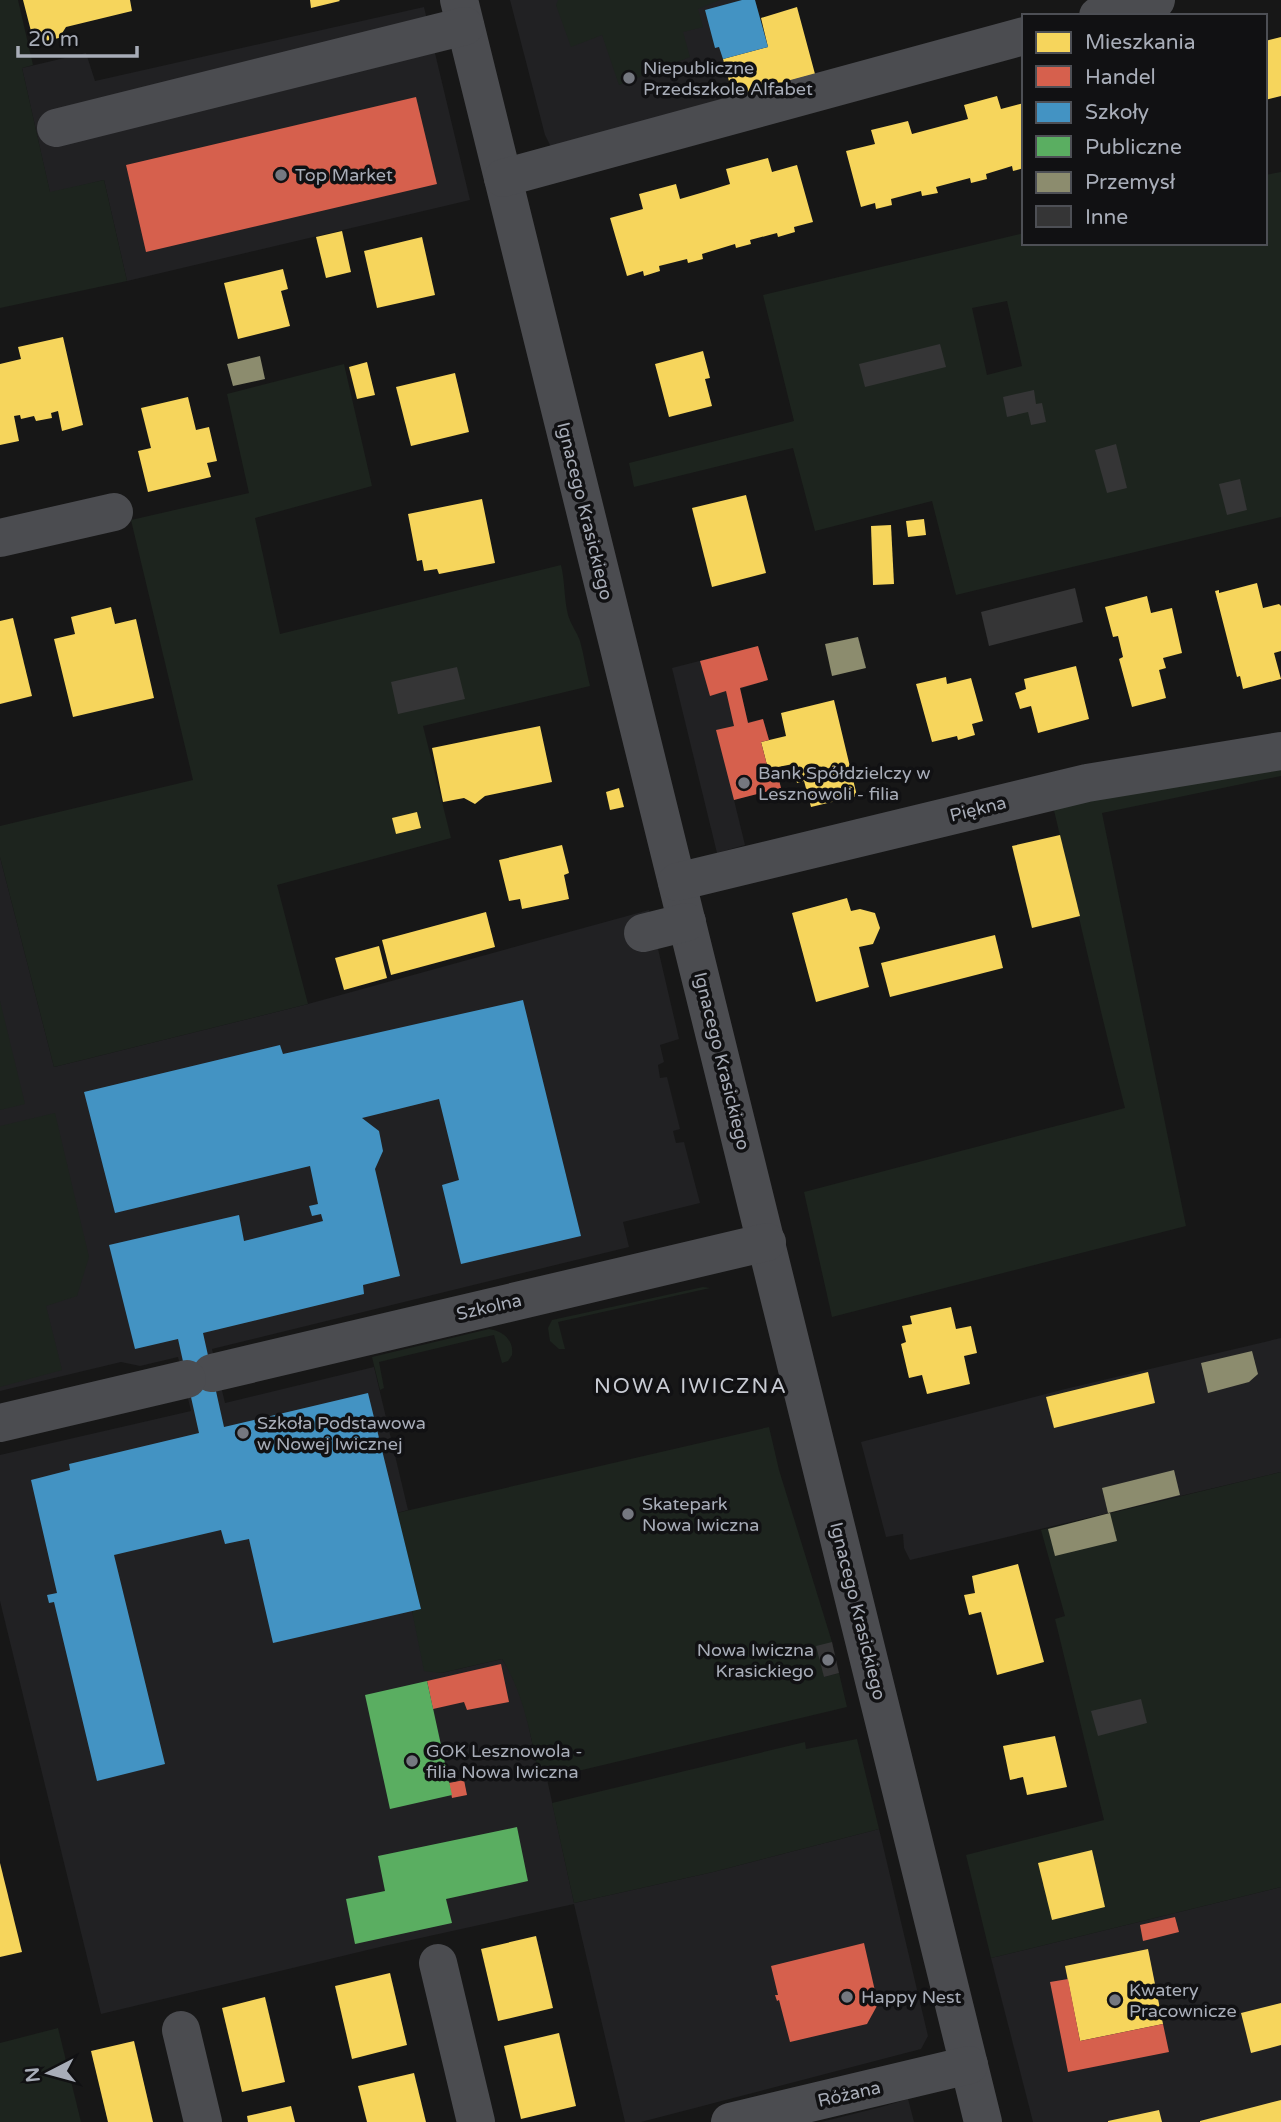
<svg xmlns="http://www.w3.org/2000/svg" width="1281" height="2122" viewBox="0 0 1281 2122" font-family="'Varela Round',sans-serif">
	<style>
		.built { fill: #212123 }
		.green { fill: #1d241e; fill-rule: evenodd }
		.homes { fill: #f6d55c }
		.shops { fill: #d6604d }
		.schools { fill: #4393c3 }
		.public { fill: #5aae61 }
		.industry { fill: #8c8c6e }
		.building { fill: #353536 }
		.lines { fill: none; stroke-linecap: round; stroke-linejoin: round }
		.minor { stroke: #4b4c50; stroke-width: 38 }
		.poi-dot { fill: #757880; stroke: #111113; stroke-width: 2.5 }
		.labels { text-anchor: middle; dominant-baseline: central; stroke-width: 7; stroke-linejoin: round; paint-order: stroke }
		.poi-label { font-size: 18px; fill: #a8adb8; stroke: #111113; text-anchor: start }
		.street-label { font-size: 18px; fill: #a8adb8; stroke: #111113 }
		.quarter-label { font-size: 21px; letter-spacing: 2px; fill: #c9ccd4; stroke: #111113 }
	</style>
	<rect width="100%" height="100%" fill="#171717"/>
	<!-- built -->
	<g class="built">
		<path d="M510 0H755L768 47 723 59 733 96 553 151 545 135Z"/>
		<path d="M424 7 470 200 127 281 104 180 50 193 22 68 86 53 95 81Z"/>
		<path d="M758 646 768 680 740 689 748 722 763 719 769 740 761 742 768 769 776 768 781 788 734 800 745 845 717 853 672 668Z"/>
		<path d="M0 857 54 1067 308 1004 649 910 679 1039 660 1045 664 1062 658 1065 660 1078 667 1077 680 1129 673 1131 676 1143 684 1142 700 1203 623 1222 629 1247 212 1349 225 1403 374 1367 408 1510 397 1513 421 1609 412 1611 430 1671 441 1673 502 1659 514 1678 524 1704 540 1780 547 1779 574 1903 713 1872 879 1829 928 2036 921 2049 641 2122H625L574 1904 384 1946 101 2014 0 1601V1455L191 1411 178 1357 140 1366 121 1362 0 1391Z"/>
		<path d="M1281 1338V1472L910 1560 904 1548 903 1534 886 1537 861 1442 1065 1389Z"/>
		<path d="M1281 1887V2122H1033L991 1958Z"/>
		<path d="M908 2099 914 2122H821L881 2107Z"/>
	</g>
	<!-- green -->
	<g class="green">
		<path d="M0 0H18L33 65 22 68 50 192 104 180 127 281 0 308Z"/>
		<path d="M558 0H720L698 9 703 27 683 32 690 57 619 85 602 35 571 47 556 5Z"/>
		<path d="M1281 172V517L956 595 932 501 815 531 793 448 634 487 629 463 794 421 763 295 1024 233V243H1265V175ZM1007 301 1022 366 987 375 972 308Z"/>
		<path d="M344 364 372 486 255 518 280 634 561 565C565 582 564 598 568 615 571 625 577 632 580 641 584 655 586 671 590 686L423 726 451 838 277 885 308 1004 54 1067 0 857V826L193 780 131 520 249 493 227 394Z"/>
		<path d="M1281 769V776L1102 813 1186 1226 832 1317 804 1192 1125 1108C1099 1008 1077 907 1053 806Z"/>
		<path d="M0 1001 25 1104 0 1110Z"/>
		<path d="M55 1113 89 1257 77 1296 46 1306 62 1370 0 1387V1126Z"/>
		<path d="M703 1287 710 1288 558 1322 565 1349H559L550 1341 548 1328 552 1320Z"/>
		<path d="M489 1329C503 1331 514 1340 512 1355L508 1361 502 1363 494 1335 480 1338 379 1362 384 1388 380 1390 372 1357Z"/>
		<path d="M769 1427 779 1470 832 1642 824 1677 839 1673 847 1707 540 1780C531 1738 525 1696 502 1659L441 1673 424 1671 412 1611 421 1609 397 1513Z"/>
		<path d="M1281 1472V1887L991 1958 966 1855 1104 1820 1055 1619 1065 1616 1041 1530Z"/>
		<path d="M857 1739 879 1829 713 1872 574 1903 552 1803 805 1742 806 1749Z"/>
		<path d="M58 2028 81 2122H0V2043Z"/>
	</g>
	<!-- homes -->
	<g class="homes">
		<path d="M23 0H130L132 11 66 27 59 38 45 41 37 34 32 35Z"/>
		<path d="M310 0H339L340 1 311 8Z"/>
		<path d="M797 7 815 74 733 96 723 59 768 47 761 18Z"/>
		<path d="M1281 37V96L1265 100V41Z"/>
		<path d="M997 96 1001 109 1024 103V168L1013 171 1012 166 986 174 987 179 971 183 970 178 936 187 938 193 922 196 921 191 891 199 892 205 876 209 875 203 861 207 846 151 875 144 871 130 908 121 912 134 968 119 964 105Z"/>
		<path d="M768 158 772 172 797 165 813 222 794 227 795 232 778 237 777 233 750 240 751 244 736 248 735 244 702 254 703 259 688 263 687 259 659 266 660 271 644 276 643 271 627 276 610 218 643 209 639 194 676 184 680 199 704 192 730 184 726 169Z"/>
		<path d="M342 231 351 272 326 278 316 237Z"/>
		<path d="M422 237 435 295 377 308 364 251Z"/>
		<path d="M283 269 288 289 281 291 290 326 238 339 224 283Z"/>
		<path d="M63 337 83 425 62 431 58 411 51 413 52 418 36 421 34 416 21 419 20 415 14 416 19 441 0 445V364L21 359 18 347Z"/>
		<path d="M703 351 710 378 705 379 712 406 669 417 655 364Z"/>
		<path d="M367 362 375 395 357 399 349 367Z"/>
		<path d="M455 373 469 432 411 446 396 387Z"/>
		<path d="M188 397 196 430 209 427 217 461 207 463 211 477 148 492 138 451 151 448 141 408Z"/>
		<path d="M746 495 766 573 712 587 692 508Z"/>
		<path d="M482 499 495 563 439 574 437 569 424 571 422 560 417 561 408 514Z"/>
		<path d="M924 519 926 535 908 537 906 521Z"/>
		<path d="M891 525 894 584 873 585 871 526Z"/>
		<path d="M1257 583 1263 608 1279 604 1281 606V651L1274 653 1281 679 1243 689 1240 676 1237 677 1215 591 1219 590V593Z"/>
		<path d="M1147 596 1151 613 1172 608 1182 653 1163 658 1166 668 1159 670 1166 698 1132 707 1119 659 1123 657 1118 636 1113 637 1105 607Z"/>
		<path d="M111 607 115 624 136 619 154 698 73 717 54 639 75 634 71 617Z"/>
		<path d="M13 618 32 696 0 704V621Z"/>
		<path d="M1076 666 1089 719 1038 733 1031 706 1020 709 1015 693 1026 689 1024 679Z"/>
		<path d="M946 677 947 684 971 678 983 721 972 724 975 735 958 740 957 736 932 742 916 684Z"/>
		<path d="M834 700 857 796 811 807 804 781 797 783 793 764 768 769 761 742 786 736 781 713Z"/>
		<path d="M540 726 552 782 485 796 475 804 464 798 443 802 432 748Z"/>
		<path d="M619 788 624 807 610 810 606 792Z"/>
		<path d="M417 812 421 828 396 834 392 818Z"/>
		<path d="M1060 835 1080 916 1032 928 1012 846Z"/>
		<path d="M562 845 569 873 564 875 569 899 522 909 520 899 509 901 499 860Z"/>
		<path d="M847 898 851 911 860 909 875 913 880 928 873 944 859 947 869 987 816 1002 792 913Z"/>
		<path d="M486 912 495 947 391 975 382 940Z"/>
		<path d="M995 935 1003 968 890 997 881 963Z"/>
		<path d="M379 946 387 978 344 990 335 958Z"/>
		<path d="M951 1307 956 1329 971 1326 977 1353 964 1356 970 1384 927 1394 922 1375 909 1378 901 1344 906 1342 902 1326 912 1324 910 1316Z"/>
		<path d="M1148 1372 1155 1403 1054 1428 1046 1397Z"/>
		<path d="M1018 1564 1044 1662 997 1675 981 1612 969 1615 964 1595 975 1593 972 1576Z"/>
		<path d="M1055 1736 1067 1787 1027 1795 1023 1777 1010 1780 1003 1746Z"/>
		<path d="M1092 1850 1105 1907 1052 1920 1038 1863Z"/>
		<path d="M0 1863 22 1952 0 1957Z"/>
		<path d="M536 1936 553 2008 498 2021 481 1949Z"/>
		<path d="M1148 1949 1163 2024 1080 2041 1065 1966Z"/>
		<path d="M390 1973 407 2045 352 2059 335 1986Z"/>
		<path d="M265 1997 285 2082 242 2092 222 2008Z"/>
		<path d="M1281 2003V2045L1251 2053 1241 2013Z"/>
		<path d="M559 2033 576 2106 521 2119 504 2046Z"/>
		<path d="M134 2041 153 2122H108L91 2051Z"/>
		<path d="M414 2073 426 2122H367L358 2086Z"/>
		<path d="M1281 2100V2122H1200V2121Z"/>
		<path d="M291 2106 295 2122H248L247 2116Z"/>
		<path d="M1159 2110 1162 2122H1108V2121Z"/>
	</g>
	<!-- shops -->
	<g class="shops">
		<path d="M416 97 437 184 146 252 126 165Z"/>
		<path d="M758 646 768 680 740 688 748 723 763 719 769 740 761 742 768 769 776 768 781 788 734 800 716 730 734 726 726 691 710 696 700 661Z"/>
		<path d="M501 1664 509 1702 467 1710 464 1702 433 1709 427 1681Z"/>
		<path d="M464 1780 467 1795 452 1798 449 1783Z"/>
		<path d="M1175 1917 1179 1932 1143 1941 1140 1925Z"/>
		<path d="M864 1943 878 2004 867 2024 790 2042 779 2000 777 2001 775 1995H778L771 1966Z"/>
		<path d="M1068 1979 1080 2041 1163 2024 1169 2052 1068 2072 1050 1982Z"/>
	</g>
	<!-- schools -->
	<g class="schools">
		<path d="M742 0H755L768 47 723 59 719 47 715 48 705 10Z"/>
		<path d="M523 1000 581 1236 461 1264 442 1185 459 1180 439 1099 362 1118 379 1131 383 1151 375 1169 400 1276 363 1285 364 1294 203 1333 224 1427 368 1393 421 1609 273 1643 249 1539 225 1544 221 1530 114 1555 165 1764 97 1781 54 1602 49 1603 47 1595 57 1593 31 1480 70 1470 69 1464 199 1433 178 1339 135 1349 109 1245 239 1215 244 1241 323 1221 321 1214 312 1216 309 1206 318 1204 310 1166 115 1213 84 1092 280 1045 283 1054Z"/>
	</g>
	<!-- public -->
	<g class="public">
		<path d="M427 1681 452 1795 390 1809 365 1695Z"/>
		<path d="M517 1827 528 1881 446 1899 452 1923 355 1944 346 1899 385 1891 378 1856Z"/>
	</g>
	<!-- industry -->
	<g class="industry">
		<path d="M260 356 265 379 233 386 227 364Z"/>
		<path d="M858 637 866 668 832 676 825 644Z"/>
		<path d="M1252 1351 1258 1374 1249 1382 1208 1393 1201 1363Z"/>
		<path d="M1174 1470 1180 1495 1108 1513 1102 1488Z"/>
		<path d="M1110 1513 1117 1541 1055 1556 1048 1529Z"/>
	</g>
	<!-- building -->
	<g class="building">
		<path d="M940 344 946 367 865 387 859 364Z"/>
		<path d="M1034 390 1036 404 1042 403 1046 422 1031 425 1028 412 1007 417 1003 397Z"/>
		<path d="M1116 444 1127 488 1107 493 1095 450Z"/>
		<path d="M1240 479 1247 510 1227 515 1219 484Z"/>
		<path d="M1075 588 1083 622 989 646 981 612Z"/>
		<path d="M457 667 465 699 398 714 391 682Z"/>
		<path d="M832 1642 839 1673 824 1677 816 1646Z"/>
		<path d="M1141 1699 1147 1723 1098 1736 1091 1711Z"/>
	</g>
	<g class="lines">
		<!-- minor -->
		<g class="minor">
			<path d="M459 0 983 2122"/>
			<path d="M1098 16 1156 0"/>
			<path d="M56 128 465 26"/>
			<path d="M503 178 1024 36"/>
			<path d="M0 538 114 512"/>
			<path d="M677 882 1087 783 1281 751"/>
			<path d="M643 933 687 922"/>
			<path d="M212 1373 767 1242"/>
			<path d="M0 1423 187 1379"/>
			<path d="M438 1963 476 2122"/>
			<path d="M181 2030 203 2122"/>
			<path d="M730 2122 969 2065"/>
		</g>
	</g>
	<!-- markers -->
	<g class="poi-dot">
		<circle cx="629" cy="78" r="7"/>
		<circle cx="281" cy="175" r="7"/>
		<circle cx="744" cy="783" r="7"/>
		<circle cx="243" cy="1433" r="7"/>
		<circle cx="628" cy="1514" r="7"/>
		<circle cx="828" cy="1660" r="7"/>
		<circle cx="412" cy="1761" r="7"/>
		<circle cx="847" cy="1997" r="7"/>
		<circle cx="1115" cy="2000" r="7"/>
	</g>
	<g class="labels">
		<!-- poi labels -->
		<g class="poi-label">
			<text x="643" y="68">Niepubliczne<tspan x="643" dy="21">Przedszkole Alfabet</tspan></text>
			<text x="295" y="175">Top Market</text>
			<text x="758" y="773">Bank Spółdzielczy w<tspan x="758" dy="21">Lesznowoli - filia</tspan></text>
			<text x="257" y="1423">Szkoła Podstawowa<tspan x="257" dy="21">w Nowej Iwicznej</tspan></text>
			<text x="642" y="1504">Skatepark<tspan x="642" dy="21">Nowa Iwiczna</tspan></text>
			<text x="814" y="1650" text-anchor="end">Nowa Iwiczna<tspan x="814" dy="21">Krasickiego</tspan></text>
			<text x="426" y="1751">GOK Lesznowola -<tspan x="426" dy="21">filia Nowa Iwiczna</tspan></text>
			<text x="1129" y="1990">Kwatery<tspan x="1129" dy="21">Pracownicze</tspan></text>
			<text x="861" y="1997">Happy Nest</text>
		</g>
		<!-- street labels -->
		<g class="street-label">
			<text transform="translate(585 511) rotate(76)">Ignacego Krasickiego</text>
			<text transform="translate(978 809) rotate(-14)">Piękna</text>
			<text transform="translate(722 1061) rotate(76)">Ignacego Krasickiego</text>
			<text transform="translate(489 1307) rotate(-13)">Szkolna</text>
			<text transform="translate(858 1611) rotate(76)">Ignacego Krasickiego</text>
			<text transform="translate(849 2094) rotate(-13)">Różana</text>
		</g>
		<!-- quarter labels -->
		<g class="quarter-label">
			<text x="691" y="1386">NOWA IWICZNA</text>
		</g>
	</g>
	<!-- legend -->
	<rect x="1022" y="14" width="245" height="231" fill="#111113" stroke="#4d4f55" stroke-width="2"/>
	<rect x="1036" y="32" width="35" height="21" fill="#f6d55c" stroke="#4d4f55" stroke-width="2"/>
	<text x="1085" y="49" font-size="21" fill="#a8adb8">Mieszkania</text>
	<rect x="1036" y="66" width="35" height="21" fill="#d6604d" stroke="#4d4f55" stroke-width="2"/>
	<text x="1085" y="84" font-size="21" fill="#a8adb8">Handel</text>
	<rect x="1036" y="102" width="35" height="21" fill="#4393c3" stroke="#4d4f55" stroke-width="2"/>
	<text x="1085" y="119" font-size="21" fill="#a8adb8">Szkoły</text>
	<rect x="1036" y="136" width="35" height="21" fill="#5aae61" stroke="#4d4f55" stroke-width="2"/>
	<text x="1085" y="154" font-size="21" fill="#a8adb8">Publiczne</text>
	<rect x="1036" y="172" width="35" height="21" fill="#8c8c6e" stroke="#4d4f55" stroke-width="2"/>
	<text x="1085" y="189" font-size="21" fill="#a8adb8">Przemysł</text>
	<rect x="1036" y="206" width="35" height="21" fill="#353536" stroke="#4d4f55" stroke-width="2"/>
	<text x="1085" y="224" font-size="21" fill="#a8adb8">Inne</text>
	<!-- north arrow -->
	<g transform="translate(49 2073) rotate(264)" stroke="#111113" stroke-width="5" paint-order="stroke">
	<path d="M0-5L12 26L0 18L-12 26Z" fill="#a8adb8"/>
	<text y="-10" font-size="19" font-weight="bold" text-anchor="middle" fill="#a8adb8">N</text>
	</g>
	<!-- scale -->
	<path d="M18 46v10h119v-10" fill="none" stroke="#a8adb8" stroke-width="3.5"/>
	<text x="28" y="46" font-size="21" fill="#a8adb8" stroke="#111113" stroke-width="5" paint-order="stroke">20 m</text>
</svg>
